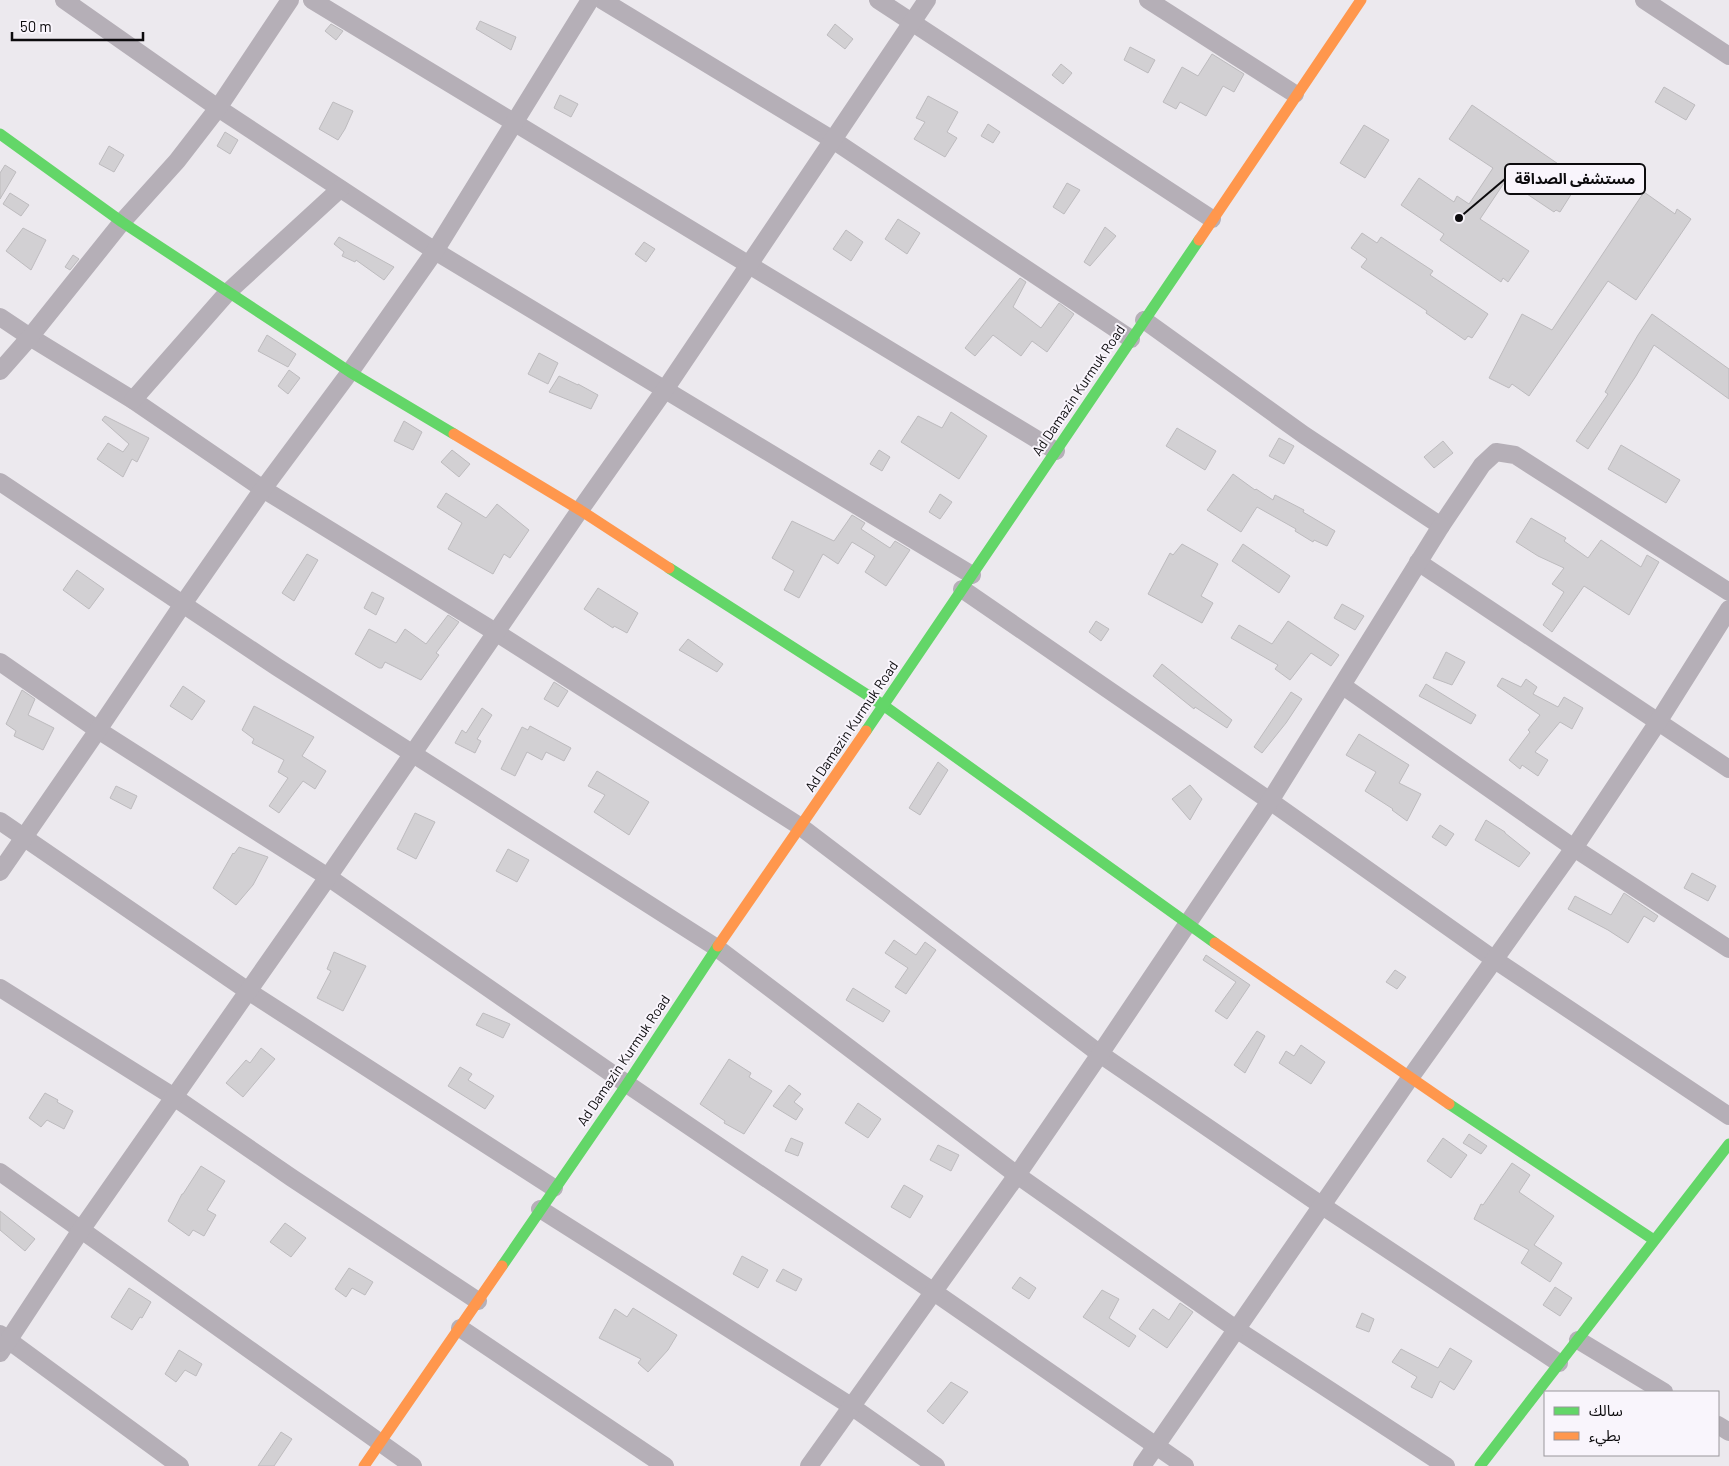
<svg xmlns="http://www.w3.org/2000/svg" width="1729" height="1466" viewBox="0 0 1729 1466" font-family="Barlow,'Noto Sans Arabic',sans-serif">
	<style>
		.building { fill: #d2d0d3; stroke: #bdbbbe }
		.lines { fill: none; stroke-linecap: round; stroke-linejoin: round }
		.street { stroke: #b5afb7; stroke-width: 18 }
		.fast { stroke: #63d668; stroke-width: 11 }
		.slow { stroke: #ff974d; stroke-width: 11 }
		.labels { text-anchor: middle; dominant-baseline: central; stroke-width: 4; stroke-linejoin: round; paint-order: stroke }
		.street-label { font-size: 14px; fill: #0c0b0d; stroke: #f9f5fc }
		.leader { fill: none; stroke: #0c0b0d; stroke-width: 2 }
		.callout-dot { fill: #0c0b0d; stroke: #f9f5fc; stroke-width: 2 }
		.callout { fill: #f9f5fc; stroke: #0c0b0d; stroke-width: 2 }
		.callout-label { font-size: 15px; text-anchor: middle; font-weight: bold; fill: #0c0b0d }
	</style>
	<rect width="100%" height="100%" fill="#ece9ee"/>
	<!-- building -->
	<g class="building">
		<path d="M480 21 516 37 511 50 476 29Z"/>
		<path d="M331 24 343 31 336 40 325 31Z"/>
		<path d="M835 24 853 39 845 49 827 35Z"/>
		<path d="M1130 47 1155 60 1148 73 1124 60Z"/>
		<path d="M1212 54 1244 74 1234 92 1223 86 1206 116 1180 102 1176 109 1163 102 1182 67 1198 76Z"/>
		<path d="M1061 64 1072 73 1063 84 1052 75Z"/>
		<path d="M1664 87 1695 105 1686 120 1655 102Z"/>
		<path d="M560 95 578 104 571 117 554 108Z"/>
		<path d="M928 96 958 112 947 132 957 138 945 157 914 139 925 122 916 118Z"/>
		<path d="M333 102 353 111 345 129 338 140 319 129Z"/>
		<path d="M1472 105 1567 170 1570 165 1584 174 1560 212 1556 210 1554 212 1506 180 1480 219 1529 251 1508 282 1503 278 1501 282 1440 240 1444 234 1401 205 1419 178 1454 202 1457 196 1469 204 1493 168 1449 139Z"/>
		<path d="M988 124 1000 132 993 143 981 136Z"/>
		<path d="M1364 125 1389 140 1365 178 1340 163Z"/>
		<path d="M225 132 238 140 230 154 217 146Z"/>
		<path d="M109 146 124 155 114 172 99 164Z"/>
		<path d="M5 165 16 172 0 199V173Z"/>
		<path d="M1067 183 1080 190 1064 214 1053 207Z"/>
		<path d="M1644 192 1675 214 1677 209 1691 219 1636 300 1608 281 1529 396 1512 384 1509 388 1489 378 1522 314 1552 330Z"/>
		<path d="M10 193 29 205 21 216 3 204Z"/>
		<path d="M898 219 920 233 907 254 885 239Z"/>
		<path d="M1105 227 1116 236 1090 266 1084 262Z"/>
		<path d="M23 228 46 240 31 270 6 251Z"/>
		<path d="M846 230 863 242 851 261 833 249Z"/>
		<path d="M1362 233 1377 243 1381 237 1433 271 1430 275 1488 314 1472 338 1468 336 1465 340 1426 313 1427 311 1361 267 1367 259 1351 248Z"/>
		<path d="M339 237 394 267 384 280 356 260 355 262 342 256 344 252 334 244Z"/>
		<path d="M644 242 655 249 646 262 635 254Z"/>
		<path d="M73 255 79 259 70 270 65 267Z"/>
		<path d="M1020 278 1026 282 1013 307 1041 328 1059 303 1074 314 1047 352 1032 341 1021 356 993 335 975 356 965 348Z"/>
		<path d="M1652 314 1729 369V399L1654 345 1636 376 1588 449 1576 441 1608 394 1605 392 1638 335Z"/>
		<path d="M267 335 296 354 288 367 258 351Z"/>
		<path d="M539 353 558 363 548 384 528 374Z"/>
		<path d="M289 370 300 378 288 394 278 386Z"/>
		<path d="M559 376 578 385V384L598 395 591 409 549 392Z"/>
		<path d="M951 412 987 436 959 479 901 442 918 416 942 428Z"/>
		<path d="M105 416 149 438 137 462 132 459 123 477 97 459 108 443 123 452 129 444 102 420Z"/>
		<path d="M404 421 422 432 413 450 394 441Z"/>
		<path d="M1177 428 1216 451 1205 470 1166 446Z"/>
		<path d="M1279 438 1294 446 1284 464 1269 456Z"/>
		<path d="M1443 441 1453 453 1434 468 1424 457Z"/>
		<path d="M1621 445 1680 480 1666 503 1608 469Z"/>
		<path d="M452 450 470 464 459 477 441 462Z"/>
		<path d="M879 450 890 457 882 471 870 464Z"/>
		<path d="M1233 474 1255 490 1256 489 1273 500 1275 495 1304 510 1303 512 1335 531 1327 546 1314 540 1313 542 1295 531 1296 529 1257 507 1241 532 1207 510Z"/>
		<path d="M446 493 486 518 497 504 529 530 510 558 504 554 493 574 448 549 462 523 437 507Z"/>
		<path d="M940 494 952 502 940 519 929 512Z"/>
		<path d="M852 515 865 523 861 529 890 548 895 541 910 550 886 586 865 572 875 556 852 542 838 564 823 554 799 598 784 590 794 571 772 558 792 521 834 541Z"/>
		<path d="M1531 518 1566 538 1564 541 1588 558 1601 540 1641 567 1647 555 1659 562 1629 615 1584 586 1552 632 1543 625 1564 592 1552 584 1564 568 1538 556 1516 542Z"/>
		<path d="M1182 544 1218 564 1201 596 1213 603 1202 623 1148 594 1170 553 1173 555Z"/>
		<path d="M1243 544 1290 576 1279 593 1232 561Z"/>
		<path d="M307 554 318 560 294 601 282 593Z"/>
		<path d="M77 570 104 589 89 609 63 590Z"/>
		<path d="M598 588 638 613 627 633 614 626 613 628 584 609Z"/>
		<path d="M372 592 384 598 376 615 364 608Z"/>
		<path d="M1342 604 1364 616 1355 630 1334 618Z"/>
		<path d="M448 615 459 622 436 653 439 655 421 680 385 662 382 668H379L355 654 369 629 396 643 405 629 426 644Z"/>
		<path d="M1096 621 1109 629 1101 641 1089 632Z"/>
		<path d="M1288 621 1339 655 1331 666 1311 653 1290 680 1275 669 1278 665 1231 638 1239 625 1272 644Z"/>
		<path d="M688 639 723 664 717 672 679 650Z"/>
		<path d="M1446 652 1465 662 1452 685 1433 678Z"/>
		<path d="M1162 664 1232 720 1227 728 1195 707 1194 709 1153 676Z"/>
		<path d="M1502 678 1521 687 1526 679 1537 687 1533 694 1558 707 1564 697 1583 708 1572 729 1560 722 1535 752 1548 760 1538 776 1522 765 1520 769 1509 760 1530 732 1528 730 1540 715 1497 686Z"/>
		<path d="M554 682 568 691 558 707 544 699Z"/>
		<path d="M1426 684 1476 715 1471 724 1419 696Z"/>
		<path d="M183 686 205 701 192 720 170 706Z"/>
		<path d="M22 690 35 699 28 715 54 728 43 750 14 736 16 731 6 724Z"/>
		<path d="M1291 692 1302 699 1286 723 1262 753 1254 747Z"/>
		<path d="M254 706 314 737 302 756 326 771 315 789 303 781 279 813 269 806 288 778 278 772 284 760 252 743 254 739 242 730Z"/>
		<path d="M482 708 492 715 477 739 481 741 475 753 455 743 462 730 466 733Z"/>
		<path d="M530 726 571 748 564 761 546 752 542 760 527 752 515 776 501 769 522 727 528 730Z"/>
		<path d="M1359 734 1409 765 1399 783 1421 794 1407 821 1392 810 1393 809 1365 791 1376 772 1346 755Z"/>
		<path d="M938 762 948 770 920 815 909 808Z"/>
		<path d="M597 771 649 802 629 835 594 812 605 795 588 786Z"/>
		<path d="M1190 785 1202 799 1190 820 1172 799Z"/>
		<path d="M116 786 137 796 131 809 110 798Z"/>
		<path d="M415 813 435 822 416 859 397 849Z"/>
		<path d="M1486 820 1505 832V833L1530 853 1519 867 1475 840Z"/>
		<path d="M1440 825 1454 834 1446 846 1432 837Z"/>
		<path d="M239 847 268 857 253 885 236 905 213 888 233 853 234 854Z"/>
		<path d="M508 849 529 860 517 882 496 871Z"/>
		<path d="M1692 873 1716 886 1708 901 1684 888Z"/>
		<path d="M1624 893 1658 916 1654 922 1644 916 1628 943 1608 930 1568 909 1575 896 1611 915Z"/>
		<path d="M894 940 916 955 925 942 936 950 906 994 895 987 908 968 885 953Z"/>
		<path d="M334 952 366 966 343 1011 317 998 331 971 327 969Z"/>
		<path d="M1206 955 1250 985 1227 1019 1215 1011 1236 982 1203 960Z"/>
		<path d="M1395 970 1406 977 1397 989 1386 982Z"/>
		<path d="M853 988 890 1011 883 1022 846 1000Z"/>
		<path d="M483 1013 510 1024 503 1038 476 1025Z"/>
		<path d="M1257 1031 1265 1036 1245 1073 1234 1065Z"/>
		<path d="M1301 1045 1325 1062 1311 1084 1279 1063 1286 1051 1294 1056Z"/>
		<path d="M261 1048 275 1059 243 1097 226 1083 246 1060 250 1063Z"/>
		<path d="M729 1059 751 1073 749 1077 772 1091 744 1134 724 1123 725 1121 700 1104Z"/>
		<path d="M460 1067 472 1074 468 1080 494 1096 485 1109 448 1086Z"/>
		<path d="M789 1085 801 1094 794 1102 803 1109 796 1120 773 1106Z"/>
		<path d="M45 1093 58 1100 57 1102 73 1111 64 1129 47 1120 41 1127 29 1118Z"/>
		<path d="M858 1103 881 1119 868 1138 845 1123Z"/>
		<path d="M1469 1134 1487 1146 1481 1154 1463 1143Z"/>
		<path d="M791 1138 803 1143 798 1156 785 1151Z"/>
		<path d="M1443 1138 1467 1155 1451 1178 1427 1161Z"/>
		<path d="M938 1145 959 1155 951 1171 930 1160Z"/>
		<path d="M1512 1163 1530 1175 1519 1192 1554 1216 1534 1245 1562 1263 1550 1282 1521 1263 1529 1250 1474 1219 1481 1204 1483 1205Z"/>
		<path d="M201 1166 225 1181 207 1210 216 1215 204 1236 193 1230 189 1236 168 1221 182 1194H183Z"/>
		<path d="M904 1185 923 1196 910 1218 891 1207Z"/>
		<path d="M0 1211 35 1239 25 1251 0 1230Z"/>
		<path d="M285 1223 306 1238 291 1257 270 1242Z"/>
		<path d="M742 1256 768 1270 758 1288 733 1274Z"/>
		<path d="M349 1268 373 1282 365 1295 352 1288 346 1297 335 1289Z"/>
		<path d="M783 1269 802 1279 796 1291 776 1281Z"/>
		<path d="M1020 1277 1036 1288 1029 1299 1012 1288Z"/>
		<path d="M1555 1287 1572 1298 1560 1316 1543 1305Z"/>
		<path d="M129 1288 151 1302 142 1318 140 1317 132 1330 111 1317Z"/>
		<path d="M1102 1290 1119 1299 1109 1318 1136 1336 1129 1347 1083 1317Z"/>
		<path d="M1180 1303 1193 1312 1167 1348 1139 1329 1153 1309 1169 1320Z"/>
		<path d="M633 1308 677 1335 668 1350 648 1372 638 1363 641 1359 599 1338 615 1309 627 1317Z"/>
		<path d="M1362 1313 1374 1319 1369 1332 1356 1327Z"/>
		<path d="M1450 1348 1472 1361 1454 1390 1440 1381 1432 1398 1411 1387 1417 1377 1392 1362 1401 1349 1438 1368Z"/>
		<path d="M179 1350 202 1364 196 1376 185 1370 176 1382 165 1374Z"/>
		<path d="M951 1382 968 1392 943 1424 927 1411Z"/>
		<path d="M281 1432 292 1439 274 1466H258Z"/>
	</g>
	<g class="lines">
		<!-- street -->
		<g class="street">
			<path d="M64 0 218 108 435 251 972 575"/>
			<path d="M312 0 1056 451"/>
			<path d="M602 0 833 140 1131 339"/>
			<path d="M878 0 1212 219"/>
			<path d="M1148 0 1295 94"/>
			<path d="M1644 0 1729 56"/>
			<path d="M0 317 30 337 133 400 263 489 497 633 801 827 1100 1054 1321 1205 1559 1363"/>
			<path d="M1144 320 1304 435 1441 526 1482 465 1496 452 1515 455 1729 592"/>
			<path d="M0 371 30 337 122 222 177 161 218 108 290 0"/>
			<path d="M133 400 228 292 340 189"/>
			<path d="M0 482 277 667 717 948 1017 1175 1236 1329 1446 1466"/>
			<path d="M1418 562 1729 769"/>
			<path d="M962 589 1270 801 1495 960 1729 1116"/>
			<path d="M0 662 98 730 328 877 627 1084 934 1292 1185 1466"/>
			<path d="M1343 686 1574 848 1729 949"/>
			<path d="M0 821 248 991 554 1188"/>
			<path d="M0 872 98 730 183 604 263 489 350 372 435 251 590 0"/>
			<path d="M0 988 174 1097 292 1178 478 1301"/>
			<path d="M0 1172 413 1466"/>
			<path d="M540 1209 851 1406 936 1466"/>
			<path d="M460 1328 665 1466"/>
			<path d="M0 1334 180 1466"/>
			<path d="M1578 1340 1664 1392"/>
			<path d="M0 1353 81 1230 328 877 580 510 664 391 927 0"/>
			<path d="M1718 1425 1729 1432"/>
			<path d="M809 1466 1017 1175 1100 1054 1270 801 1441 526"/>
			<path d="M1142 1466 1410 1078 1574 848 1658 722 1729 609"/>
		</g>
		<!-- fast -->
		<g class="fast">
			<path d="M0 134 122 222 350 372 454 434"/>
			<path d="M669 568 883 705 1215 943"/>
			<path d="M866 731 1199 240"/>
			<path d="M1449 1104 1654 1240"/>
			<path d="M502 1266 627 1084 718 946"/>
			<path d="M1480 1466 1729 1144"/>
		</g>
		<!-- slow -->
		<g class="slow">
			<path d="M1199 240 1361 0"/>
			<path d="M454 434 580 510 669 568"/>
			<path d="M1215 943 1449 1104"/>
			<path d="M718 946 866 731"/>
			<path d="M364 1466 502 1266"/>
		</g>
	</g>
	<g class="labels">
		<!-- street labels -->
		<g class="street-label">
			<text transform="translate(1078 390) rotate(-56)">Ad Damazin Kurmuk Road</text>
			<text transform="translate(851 726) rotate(-56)">Ad Damazin Kurmuk Road</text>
			<text transform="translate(623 1060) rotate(-56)">Ad Damazin Kurmuk Road</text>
		</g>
	</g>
	<!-- callouts -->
	<path class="leader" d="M1459 218L1505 179"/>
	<circle class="callout-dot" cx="1459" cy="218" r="5"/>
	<rect class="callout" x="1505" y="164" width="140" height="30" rx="5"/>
	<g class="callout-label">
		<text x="1575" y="184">مستشفى الصداقة</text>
	</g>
	<!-- legend -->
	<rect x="1544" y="1391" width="175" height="65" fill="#f9f5fc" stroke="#9a979c"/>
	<rect x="1554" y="1407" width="25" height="8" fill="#63d668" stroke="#9a979c"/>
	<text x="1589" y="1416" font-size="15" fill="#0c0b0d">سالك</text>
	<rect x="1554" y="1432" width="25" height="8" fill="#ff974d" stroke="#9a979c"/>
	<text x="1589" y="1441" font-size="15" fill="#0c0b0d">بطيء</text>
	<!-- scale -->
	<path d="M12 32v8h131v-8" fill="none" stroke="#0c0b0d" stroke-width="2.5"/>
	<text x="20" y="32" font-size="15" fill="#0c0b0d" stroke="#f9f5fc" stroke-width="4" paint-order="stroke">50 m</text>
</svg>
